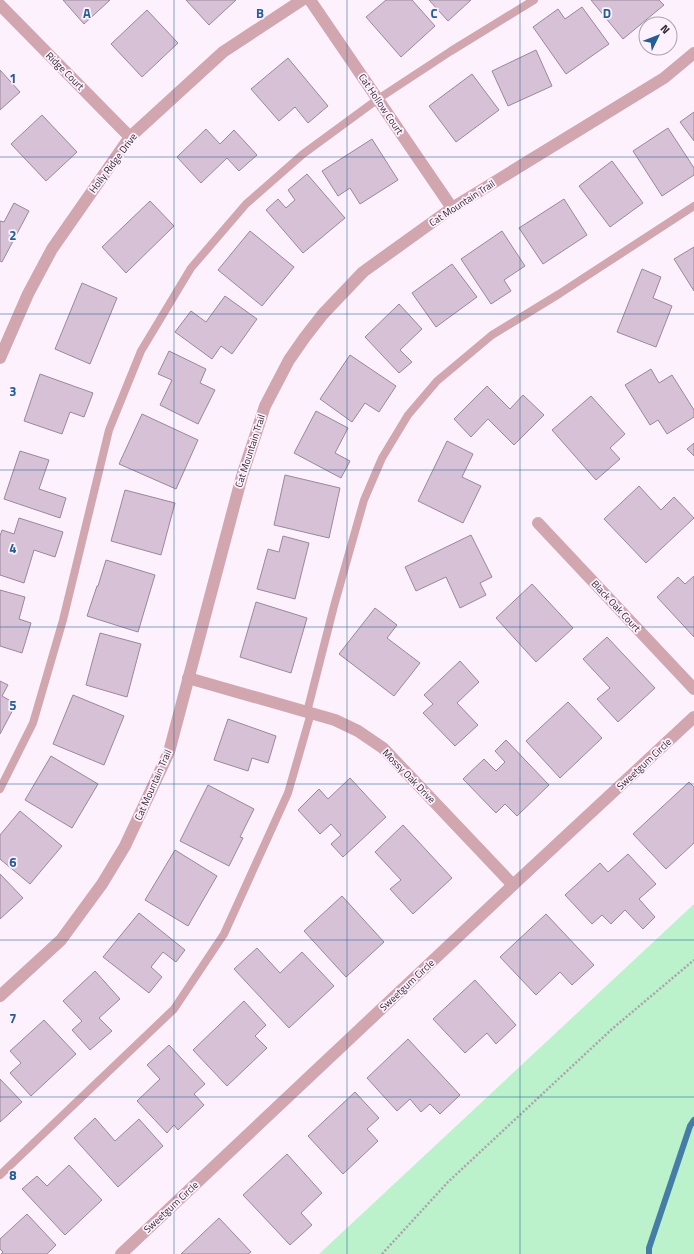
<svg xmlns="http://www.w3.org/2000/svg" width="694" height="1254" viewBox="0 0 694 1254" font-family="'Titillium Web',sans-serif">
	<style>
		.green { fill: #bbf2cc }
		.lines { fill: none; stroke-linecap: round; stroke-linejoin: round }
		.stream { stroke: #457da7; stroke-width: 6 }
		.building { fill: #d7c1d6; stroke: #9b879b }
		.path { stroke: #aca1ac; stroke-width: 2.5; stroke-dasharray: 2 2; stroke-linecap: butt }
		.service { stroke: #d2a6af; stroke-width: 8 }
		.minor { stroke: #d2a6af; stroke-width: 12 }
		.grid { fill: none; stroke: #235e95; stroke-width: 1; stroke-opacity: 0.55 }
		.labels { text-anchor: middle; dominant-baseline: central; stroke-width: 3.5; stroke-linejoin: round; paint-order: stroke }
		.street-label { font-size: 10px; fill: #312931; stroke: #fef1fe }
		.grid-label { font-size: 13px; text-anchor: middle; font-weight: bold; fill: #235e95; stroke: #fef1fe; stroke-width: 3.5; stroke-linejoin: round; paint-order: stroke }
	</style>
	<rect width="100%" height="100%" fill="#fef1fe"/>
	<!-- green -->
	<path class="green" d="M694 904V1254H319Z"/>
	<g class="lines">
		<!-- stream -->
		<path class="stream" d="M649 1254V1248L690 1126 694 1120"/>
	</g>
	<!-- building -->
	<g class="building">
		<path d="M63 0H110L84 24Z"/>
		<path d="M186 0H236L209 25Z"/>
		<path d="M386 0H412L435 26 401 57 366 17Z"/>
		<path d="M429 0H471L448 21Z"/>
		<path d="M591 0H659L664 5 623 39Z"/>
		<path d="M582 7 609 44 566 74 533 27 558 9 565 19Z"/>
		<path d="M147 10 178 43 142 77 111 44Z"/>
		<path d="M536 50 552 86 508 106 492 71Z"/>
		<path d="M288 58 328 106 308 123 295 107 279 121 251 89Z"/>
		<path d="M0 70 20 92 0 110Z"/>
		<path d="M472 74 499 110 456 142 429 106Z"/>
		<path d="M694 112V141L680 122Z"/>
		<path d="M42 115 77 152 46 181 11 144Z"/>
		<path d="M668 128 694 168V175L662 196 633 151Z"/>
		<path d="M206 129 220 144 234 130 257 155 239 171 227 158 201 183 177 157Z"/>
		<path d="M372 139 398 180 360 204 350 188 338 196 322 171Z"/>
		<path d="M612 161 643 203 610 227 579 186Z"/>
		<path d="M307 174 345 218 303 253 266 210 278 199 286 208 295 200 288 190Z"/>
		<path d="M564 199 587 235 543 264 519 228Z"/>
		<path d="M150 201 174 226 126 273 102 247Z"/>
		<path d="M14 203 29 211 2 262 0 261V221L4 222Z"/>
		<path d="M250 231 294 267 262 306 218 270Z"/>
		<path d="M502 231 525 266 504 280 511 291 491 304 461 259Z"/>
		<path d="M694 247V291L674 259Z"/>
		<path d="M452 264 477 297 436 327 412 293Z"/>
		<path d="M642 269 661 277 653 298 672 306 656 347 617 332Z"/>
		<path d="M82 283 117 298 90 364 55 349Z"/>
		<path d="M225 296 257 319 232 354 221 346 212 359 175 332 191 311 206 322Z"/>
		<path d="M399 304 422 329 400 350 412 362 399 373 365 337Z"/>
		<path d="M169 351 206 369 200 383 215 390 198 424 160 405 172 380 158 374Z"/>
		<path d="M350 355 396 386 379 412 365 403 352 422 320 399Z"/>
		<path d="M651 369 659 383 672 375 694 410V417L667 434 658 420 650 425 625 385Z"/>
		<path d="M40 374 93 393 84 417 70 412 62 434 24 421Z"/>
		<path d="M487 386 510 409 523 395 544 415 514 445 488 419 471 437 454 419Z"/>
		<path d="M591 396 625 434 610 448 620 459 596 480 552 430Z"/>
		<path d="M316 411 348 428 335 453 350 461 341 478 294 453Z"/>
		<path d="M142 414 198 440 176 489 119 464Z"/>
		<path d="M447 441 473 454 462 477 481 486 463 523 418 501Z"/>
		<path d="M694 443V456L687 449Z"/>
		<path d="M20 451 49 460 39 489 66 498 60 518 4 499Z"/>
		<path d="M285 475 340 488 329 538 274 525Z"/>
		<path d="M639 486 661 510 674 497 694 518 646 563 604 519Z"/>
		<path d="M125 490 175 503 161 555 111 541Z"/>
		<path d="M19 518 63 532 55 557 34 550 24 583 0 575V536L2 530 14 534Z"/>
		<path d="M471 535 492 577 480 583 486 595 460 608 446 577 416 591 405 567Z"/>
		<path d="M283 536 309 543 295 599 257 589 268 549 279 552Z"/>
		<path d="M106 560 155 575 138 632 87 616 97 586H98Z"/>
		<path d="M694 576V637L657 597 678 577 685 584Z"/>
		<path d="M532 584 573 628 536 662 496 618Z"/>
		<path d="M0 590 25 597 19 619 31 623 22 653 0 646Z"/>
		<path d="M256 602 307 618 291 673 240 657Z"/>
		<path d="M375 608 397 625 387 638 420 663 394 696 339 654Z"/>
		<path d="M100 633 141 644 127 697 86 685Z"/>
		<path d="M607 637 655 688 618 722 597 699 610 688 583 659Z"/>
		<path d="M460 661 479 682 457 703 478 725 455 746 423 713 433 704 424 695Z"/>
		<path d="M0 681 8 685 2 696 16 704 0 734Z"/>
		<path d="M73 695 124 716 104 765 53 744Z"/>
		<path d="M568 702 602 738 560 778 526 741Z"/>
		<path d="M228 719 276 736 268 763 252 758 248 771 214 760Z"/>
		<path d="M506 740 549 785 517 816 505 804 496 813 463 779 484 759 496 771 505 762 495 751Z"/>
		<path d="M51 756 98 784 72 828 25 800Z"/>
		<path d="M350 778 386 817 343 857 331 844 341 835 331 824 320 834 298 810 319 789 328 799Z"/>
		<path d="M689 782 694 787V843L666 869 633 834Z"/>
		<path d="M208 785 254 809 240 837 243 838 229 866 180 841Z"/>
		<path d="M20 811 62 846 30 884 0 859V835Z"/>
		<path d="M403 825 452 878 413 914 390 889 401 880 375 852Z"/>
		<path d="M175 850 217 876 188 926 145 900Z"/>
		<path d="M628 854 656 884 639 899 655 917 643 929 625 910 611 924 602 915 592 924 565 895 600 863 608 872Z"/>
		<path d="M0 874 23 898 0 919Z"/>
		<path d="M342 896 384 942 346 977 304 931Z"/>
		<path d="M139 913 185 950 176 962 163 952 151 967 162 977 149 993 103 957Z"/>
		<path d="M546 914 594 965 572 985 560 972 536 995 500 957Z"/>
		<path d="M257 948 280 973 302 952 334 986 289 1028 234 969Z"/>
		<path d="M95 971 120 999 99 1018 112 1031 90 1050 72 1030 82 1021 63 1001Z"/>
		<path d="M475 980 516 1025 496 1044 487 1033 465 1053 433 1019Z"/>
		<path d="M244 1001 266 1025 255 1036 267 1048 227 1086 193 1050Z"/>
		<path d="M44 1020 76 1054 31 1096 10 1073 21 1063 10 1051Z"/>
		<path d="M408 1039 460 1095 440 1114 430 1104 421 1112 410 1099 397 1111 367 1078Z"/>
		<path d="M169 1045 205 1084 194 1094 204 1105 178 1130 174 1125 167 1133 137 1101 160 1079 147 1065Z"/>
		<path d="M0 1079 22 1102 0 1122Z"/>
		<path d="M355 1092 379 1118 367 1129 378 1141 343 1174 308 1136Z"/>
		<path d="M95 1118 115 1141 139 1119 163 1146 118 1187 74 1138Z"/>
		<path d="M287 1154 322 1193 301 1213 312 1225 290 1245 243 1195Z"/>
		<path d="M69 1165 102 1200 65 1235 22 1189 37 1176 47 1186Z"/>
		<path d="M27 1214 56 1245 47 1254H1L3 1252 0 1249V1239Z"/>
		<path d="M219 1218 251 1252 248 1254H181Z"/>
	</g>
	<g class="lines">
		<!-- path -->
		<path class="path" d="M382 1254 448 1182 612 1029 694 960"/>
		<!-- service -->
		<g class="service">
			<path d="M307 712 334 606 364 500 382 458 408 415 437 381 492 335 559 294 694 206"/>
			<path d="M0 789 33 723 63 620 109 430 141 351 191 268 246 204 303 154 378 99 451 51 534 0"/>
			<path d="M0 1175 174 1009 224 934 288 793 311 713"/>
		</g>
		<!-- minor -->
		<g class="minor">
			<path d="M310 0 452 208"/>
			<path d="M0 5 130 137"/>
			<path d="M0 358 28 294 52 249 130 137 223 52 302 0"/>
			<path d="M538 523 694 689"/>
			<path d="M188 678 335 720 358 731 383 748 513 885"/>
			<path d="M0 996 61 940 102 884 125 846 169 752 242 476 265 406 289 360 305 337 323 314 363 272 452 208 664 78 694 53"/>
			<path d="M121 1254 513 885 694 717"/>
		</g>
	</g>
	<!-- grid -->
	<path class="grid" d="M174 0V1254M347 0V1254M520 0V1254M0 157H694M0 314H694M0 470H694M0 627H694M0 784H694M0 940H694M0 1097H694"/>
	<g class="labels">
		<!-- street labels -->
		<g class="street-label">
			<text transform="translate(65 71) rotate(45)">Ridge Court</text>
			<text transform="translate(381 104) rotate(56)">Cat Hollow Court</text>
			<text transform="translate(113 163) rotate(-53)">Holly Ridge Drive</text>
			<text transform="translate(462 203) rotate(-33)">Cat Mountain Trail</text>
			<text transform="translate(250 451) rotate(-72)">Cat Mountain Trail</text>
			<text transform="translate(616 606) rotate(47)">Black Oak Court</text>
			<text transform="translate(644 764) rotate(-43)">Sweetgum Circle</text>
			<text transform="translate(409 776) rotate(46)">Mossy Oak Drive</text>
			<text transform="translate(153 785) rotate(-66)">Cat Mountain Trail</text>
			<text transform="translate(407 985) rotate(-43)">Sweetgum Circle</text>
			<text transform="translate(171 1207) rotate(-43)">Sweetgum Circle</text>
		</g>
	</g>
	<g class="grid-label">
		<text x="87" y="18">A</text>
		<text x="260" y="18">B</text>
		<text x="434" y="18">C</text>
		<text x="607" y="18">D</text>
		<text x="13" y="83">1</text>
		<text x="13" y="240">2</text>
		<text x="13" y="396">3</text>
		<text x="13" y="553">4</text>
		<text x="13" y="710">5</text>
		<text x="13" y="867">6</text>
		<text x="13" y="1023">7</text>
		<text x="13" y="1180">8</text>
	</g>
	<!-- north arrow -->
	<g transform="translate(658 36) rotate(47)"><circle r="19" fill="#fef1fe" stroke="#aca1ac"/>
	<path d="M0-3L7 15L0 10L-7 15Z" fill="#235e95"/>
	<text y="-6" font-size="11" font-weight="bold" text-anchor="middle" fill="#312931">N</text>
	</g>
</svg>
